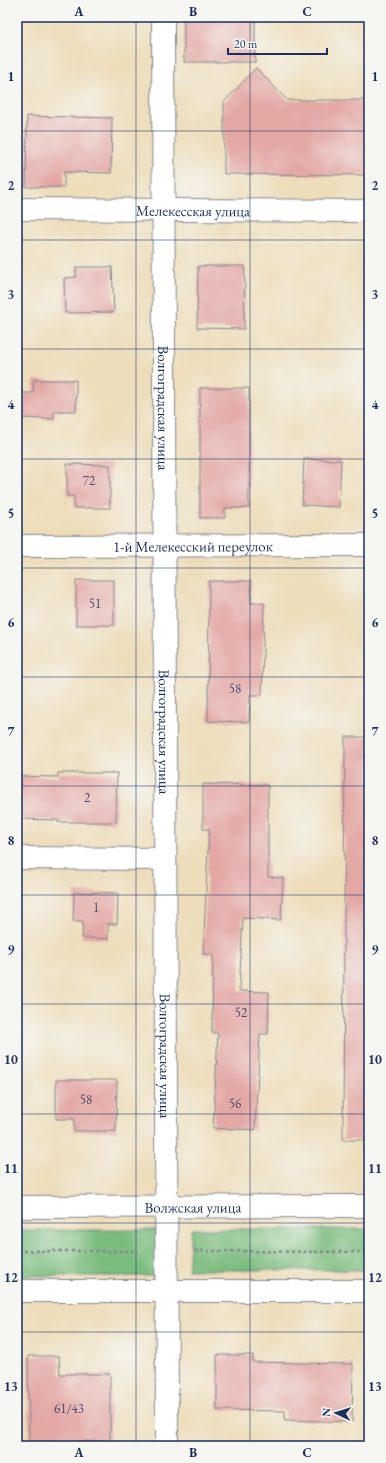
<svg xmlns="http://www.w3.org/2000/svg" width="386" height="1463" viewBox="0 0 386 1463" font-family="'EB Garamond',serif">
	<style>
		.forest { fill: #7abc7e; stroke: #4a766e }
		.building { fill: #e3a7a4 }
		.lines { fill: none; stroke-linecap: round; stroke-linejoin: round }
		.minor-casing { stroke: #84868c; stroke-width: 24 }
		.secondary-casing { stroke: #84868c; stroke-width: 24 }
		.path { stroke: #84868c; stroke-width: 2.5; stroke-dasharray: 3 3; stroke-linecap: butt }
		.minor { stroke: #fff; stroke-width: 22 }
		.secondary { stroke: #fff; stroke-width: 22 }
		.grid { fill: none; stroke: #1b2f5e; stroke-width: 1; stroke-opacity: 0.55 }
		.labels { text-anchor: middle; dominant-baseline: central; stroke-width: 3; stroke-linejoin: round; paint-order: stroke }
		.number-label { font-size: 13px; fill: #4d4d70 }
		.street-label { font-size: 15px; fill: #1b2f5e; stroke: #f6f6f2 }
		.neatline { fill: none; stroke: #1b2f5e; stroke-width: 1.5 }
		.grid-label { font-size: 13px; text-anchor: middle; font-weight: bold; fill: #1b2f5e }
	</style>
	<rect width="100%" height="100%" fill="#f6f6f2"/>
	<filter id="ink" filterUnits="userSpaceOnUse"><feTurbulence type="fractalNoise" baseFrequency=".025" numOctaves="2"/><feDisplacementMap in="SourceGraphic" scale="8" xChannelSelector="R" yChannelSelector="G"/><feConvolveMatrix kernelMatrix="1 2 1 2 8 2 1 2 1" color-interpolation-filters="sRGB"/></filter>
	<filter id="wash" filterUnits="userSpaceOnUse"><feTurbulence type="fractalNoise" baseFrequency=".012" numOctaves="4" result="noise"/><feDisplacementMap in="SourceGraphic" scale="16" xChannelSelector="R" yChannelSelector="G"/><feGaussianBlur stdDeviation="0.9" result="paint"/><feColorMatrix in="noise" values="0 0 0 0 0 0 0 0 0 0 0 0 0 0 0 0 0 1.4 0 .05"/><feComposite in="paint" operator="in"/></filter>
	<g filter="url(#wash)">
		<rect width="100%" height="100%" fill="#edddbb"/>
		<!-- forest -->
		<g class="forest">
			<path d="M191 1229H369V1270H188Z"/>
			<rect x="17" y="1230" width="140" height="46"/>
		</g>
		<g id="blocks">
			<!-- building -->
			<g class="building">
				<rect x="184" y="17" width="71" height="45"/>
				<path d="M256 68 287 100H369V175L224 174V102Z"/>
				<path d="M27 116 112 118 111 173 64 172V187H26Z"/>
				<path d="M198 266H245L244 329 197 328Z"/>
				<path d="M76 267H112L114 312 65 313 64 278 76 277Z"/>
				<path d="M34 380H76V411H54V419L17 418V393H33Z"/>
				<path d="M200 388H249V508H225V518H200Z"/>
				<path d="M304 459 341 460 339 507 302 505Z"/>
				<path d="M67 464 110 465V508H74V496H67Z"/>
				<rect x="76" y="580" width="38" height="45"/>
				<path d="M209 581H251V603H264L262 695H250L249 722 208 721Z"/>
				<path d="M345 737H369V1140H343Z"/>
				<path d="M58 773H117L116 822H58V820L17 819V776L58 777Z"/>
				<path d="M203 784 268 785V877L283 878 281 920 243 918 239 991 269 992 268 1034H260L255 1130 213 1128 218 1033H212L213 954H203L209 829H203Z"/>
				<path d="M74 892 118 893 117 924H108V939L82 938 83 921H73Z"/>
				<path d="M56 1080H117L116 1131H74V1119H56Z"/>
				<path d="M217 1355H253V1362L353 1364 352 1422 285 1420V1411L217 1410Z"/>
				<path d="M28 1356H59L60 1374H110V1441L29 1442Z"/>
			</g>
		</g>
	</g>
	<g filter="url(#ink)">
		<use href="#blocks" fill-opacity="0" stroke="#84868c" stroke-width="1"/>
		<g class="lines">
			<defs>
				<g id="minor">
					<path id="s1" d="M163 17 167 1446"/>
					<path id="s2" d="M17 209 369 211"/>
					<path id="s3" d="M17 546 369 545"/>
					<path d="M17 858 165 859"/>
				</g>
				<g id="secondary">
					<path id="s4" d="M17 1207 369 1206"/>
					<path d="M17 1291H369"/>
				</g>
			</defs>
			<!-- minor casing -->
			<use href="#minor" class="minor-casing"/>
			<!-- secondary casing -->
			<use href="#secondary" class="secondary-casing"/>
			<!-- path -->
			<g class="path">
				<path d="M17 1251H138"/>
				<path d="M195 1251 369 1252"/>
			</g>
			<!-- minor -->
			<use href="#minor" class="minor"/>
			<!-- secondary -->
			<use href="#secondary" class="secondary"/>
		</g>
	</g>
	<!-- grid -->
	<path class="grid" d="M136 17V1446M250 17V1446M17 131H369M17 240H369M17 349H369M17 459H369M17 568H369M17 677H369M17 786H369M17 895H369M17 1004H369M17 1114H369M17 1223H369M17 1332H369"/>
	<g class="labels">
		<!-- number labels -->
		<g class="number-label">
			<text x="89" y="480">72</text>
			<text x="95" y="603">51</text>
			<text x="235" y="688">58</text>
			<text x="87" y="797">2</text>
			<text x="96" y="907">1</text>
			<text x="241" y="1012">52</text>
			<text x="86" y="1099">58</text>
			<text x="235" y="1103">56</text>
			<text x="69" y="1408">61/43</text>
		</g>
		<!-- street labels -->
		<g class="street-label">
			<text stroke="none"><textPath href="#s2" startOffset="176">Мелекесская улица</textPath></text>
			<text stroke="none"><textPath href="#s1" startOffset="391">Волгоградская улица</textPath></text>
			<text stroke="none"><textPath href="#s3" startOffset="176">1-й Мелекесский переулок</textPath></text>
			<text stroke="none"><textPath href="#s1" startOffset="715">Волгоградская улица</textPath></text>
			<text stroke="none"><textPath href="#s1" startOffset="1039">Волгоградская улица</textPath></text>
			<text stroke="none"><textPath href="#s4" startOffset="176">Волжская улица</textPath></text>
		</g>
	</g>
	<!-- margin -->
	<rect width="386" height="1463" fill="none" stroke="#f6f6f2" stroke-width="44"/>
	<!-- north arrow -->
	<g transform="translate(336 1413) rotate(274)" stroke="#f6f6f2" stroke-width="3" paint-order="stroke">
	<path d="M0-3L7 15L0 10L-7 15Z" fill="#1b2f5e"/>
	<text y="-6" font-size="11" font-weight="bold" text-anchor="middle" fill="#1b2f5e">N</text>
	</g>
	<!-- scale -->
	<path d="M228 48v6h99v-6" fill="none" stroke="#1b2f5e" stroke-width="2"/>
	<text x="234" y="48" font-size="12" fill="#1b2f5e" stroke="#f6f6f2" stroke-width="3" paint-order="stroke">20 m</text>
	<rect x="22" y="22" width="342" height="1419" class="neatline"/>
	<g class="grid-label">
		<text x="79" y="16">A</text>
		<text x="193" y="16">B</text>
		<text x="307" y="16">C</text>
		<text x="11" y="81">1</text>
		<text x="375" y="81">1</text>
		<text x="11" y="190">2</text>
		<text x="375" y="190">2</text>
		<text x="11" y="299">3</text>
		<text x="375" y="299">3</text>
		<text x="11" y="409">4</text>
		<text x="375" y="409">4</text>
		<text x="11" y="518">5</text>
		<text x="375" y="518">5</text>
		<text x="11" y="627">6</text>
		<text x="375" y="627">6</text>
		<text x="11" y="736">7</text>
		<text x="375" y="736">7</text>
		<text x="11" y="845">8</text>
		<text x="375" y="845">8</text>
		<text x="11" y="954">9</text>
		<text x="375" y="954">9</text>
		<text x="11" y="1064">10</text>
		<text x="375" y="1064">10</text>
		<text x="11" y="1173">11</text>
		<text x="375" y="1173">11</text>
		<text x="11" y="1282">12</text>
		<text x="375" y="1282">12</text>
		<text x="11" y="1391">13</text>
		<text x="375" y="1391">13</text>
		<text x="79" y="1457">A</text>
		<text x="193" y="1457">B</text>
		<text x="307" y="1457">C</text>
	</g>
</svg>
